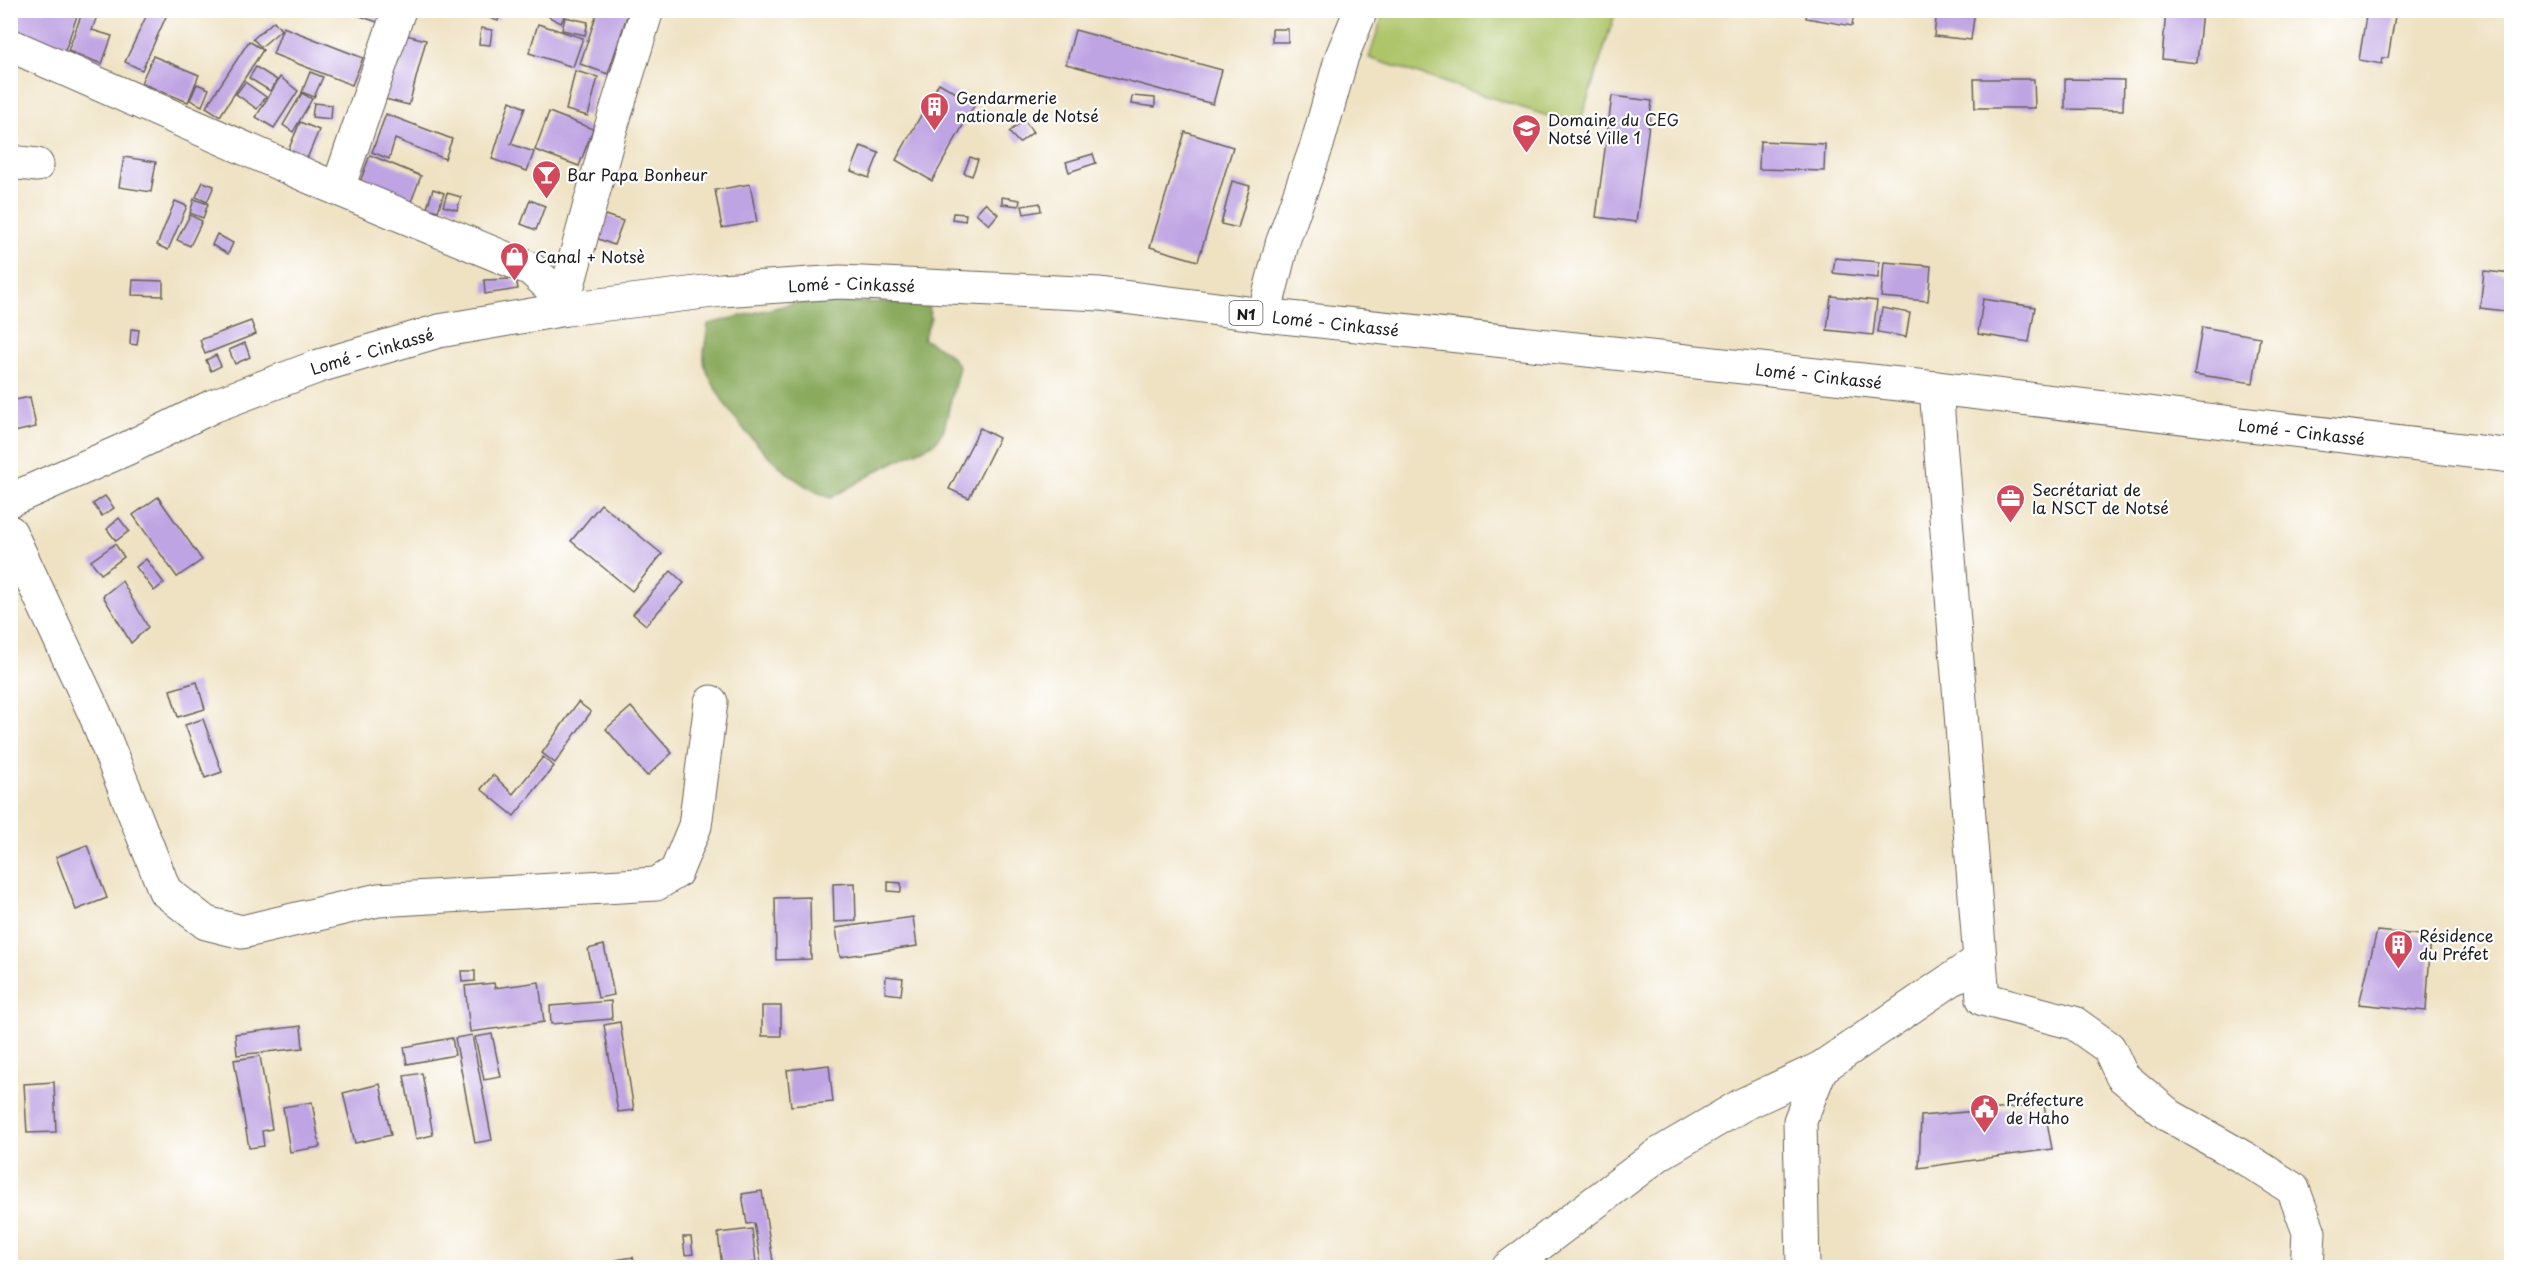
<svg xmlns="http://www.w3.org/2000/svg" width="2522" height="1278" viewBox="0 0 2522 1278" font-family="'Playpen Sans',sans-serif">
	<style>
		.green { fill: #adc469; stroke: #647042; stroke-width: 1.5 }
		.forest { fill: #8aaa5d; stroke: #53633c; stroke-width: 1.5 }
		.building { fill: #bfa4e3 }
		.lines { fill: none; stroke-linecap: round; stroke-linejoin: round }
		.minor-casing { stroke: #666156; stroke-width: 35 }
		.highway-casing { stroke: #666156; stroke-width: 35 }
		.minor { stroke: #fff; stroke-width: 33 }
		.highway { stroke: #fff; stroke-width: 33 }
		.labels { text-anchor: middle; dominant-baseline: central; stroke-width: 4.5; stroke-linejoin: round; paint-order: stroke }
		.shield { fill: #fff; stroke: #606060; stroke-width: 1.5 }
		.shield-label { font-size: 15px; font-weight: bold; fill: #1c1c1c }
		.poi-label { font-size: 16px; fill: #1c1c1c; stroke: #fff; text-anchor: start }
		.street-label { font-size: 16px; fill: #1c1c1c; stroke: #fff }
	</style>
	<rect width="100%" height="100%" fill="#fff"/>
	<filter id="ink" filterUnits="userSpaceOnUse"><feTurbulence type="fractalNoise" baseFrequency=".0167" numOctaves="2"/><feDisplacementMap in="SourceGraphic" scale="12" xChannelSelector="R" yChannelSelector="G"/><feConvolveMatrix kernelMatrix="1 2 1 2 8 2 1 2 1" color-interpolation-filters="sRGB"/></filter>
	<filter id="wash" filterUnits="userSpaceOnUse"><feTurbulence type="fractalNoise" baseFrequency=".008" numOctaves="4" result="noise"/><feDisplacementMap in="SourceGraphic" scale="24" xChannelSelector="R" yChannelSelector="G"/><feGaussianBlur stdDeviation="1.35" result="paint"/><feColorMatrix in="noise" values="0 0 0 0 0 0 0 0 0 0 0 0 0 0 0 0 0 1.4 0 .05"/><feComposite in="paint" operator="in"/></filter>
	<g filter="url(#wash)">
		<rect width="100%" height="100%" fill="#efe2c3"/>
		<!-- green -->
		<path class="green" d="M1384 11V10L1616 11 1579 126 1369 58Z"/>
		<!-- forest -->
		<path class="forest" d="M927 302 931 318 923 339 947 352 959 366 944 429 935 443 886 466 831 498C783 482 725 415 706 369 701 358 707 336 708 324L795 303Z"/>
		<g id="blocks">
			<!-- building -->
			<g class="building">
				<path d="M17 10H79L65 51 10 33Z"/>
				<path d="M83 10 97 16 92 30 112 36 102 64 68 51Z"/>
				<path d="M149 10H169L142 70 125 62Z"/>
				<path d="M343 10H384L380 23Z"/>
				<path d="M476 10H501L498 21 475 13Z"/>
				<path d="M552 10H567L561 23 549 17Z"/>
				<path d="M598 10 628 13 608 74 580 64Z"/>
				<path d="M1807 10H1854L1852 26 1806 18Z"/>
				<path d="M1937 10H1975L1971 40 1934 36Z"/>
				<path d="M2166 10H2202L2197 63 2162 59Z"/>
				<path d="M2367 10H2396L2388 58H2383L2382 64 2359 60Z"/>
				<path d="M565 17 588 22 585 35 562 30Z"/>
				<path d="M274 21 281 30 261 47 253 39Z"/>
				<path d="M538 24 583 38 573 67 529 53Z"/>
				<path d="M283 27 363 58 352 85 273 54Z"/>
				<path d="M481 28 492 30 490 45 479 44Z"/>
				<rect x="1272" y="29" width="16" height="13"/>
				<path d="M1075 30 1222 70 1213 104 1066 64Z"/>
				<path d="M398 33 426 40 409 105 381 98Z"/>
				<path d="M249 41 263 50 220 116 206 107Z"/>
				<path d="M153 56 199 75 188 102 141 83Z"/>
				<path d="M256 67 277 80 270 91 249 78Z"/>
				<path d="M575 71 598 77 588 116 566 110Z"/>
				<path d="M310 72 323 77 314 97 302 92Z"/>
				<path d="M280 77 298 91 274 128 256 117Z"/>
				<path d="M1974 79H2034L2035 108H1975Z"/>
				<path d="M2065 79 2124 80 2123 110 2065 109Z"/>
				<path d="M245 82 266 97 257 109 236 94Z"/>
				<path d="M939 83 975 104 932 181 896 160Z"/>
				<path d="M197 84 209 89 202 106 190 100Z"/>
				<path d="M302 93 312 99 293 132 283 125Z"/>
				<path d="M1132 96 1155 98V107L1131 104Z"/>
				<path d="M1612 96 1652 101 1636 222 1596 217Z"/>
				<path d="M510 101 525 108 511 144 534 152 527 171 492 159Z"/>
				<path d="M314 103 332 105 331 119 312 117Z"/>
				<path d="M549 112 593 129 579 166 535 150Z"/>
				<path d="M386 114 452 139 445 159 395 139 389 159 372 152Z"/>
				<path d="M1024 120 1033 132 1019 143 1009 132Z"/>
				<path d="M300 122 319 130 306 161 287 153Z"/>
				<path d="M1185 132 1233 147 1198 261 1150 247Z"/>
				<path d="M1760 141 1825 144 1824 171 1759 169Z"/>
				<path d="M861 146 879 153 869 178 851 171Z"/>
				<path d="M1093 154 1096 163 1069 172 1066 162Z"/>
				<path d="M370 155 421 176 411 202 360 182Z"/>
				<path d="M124 157 156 162 151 192 119 187Z"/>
				<path d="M970 157 978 160 972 176 964 173Z"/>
				<path d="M1232 181 1250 186 1238 228 1221 224Z"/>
				<path d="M203 182 214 186 207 202 196 197Z"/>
				<path d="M750 184 757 222 722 228 715 190Z"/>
				<path d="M433 189 444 193 438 211 427 208Z"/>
				<path d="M447 193 461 197 457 210 443 206Z"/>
				<path d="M1002 197 1020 200 1019 206 1002 204Z"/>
				<path d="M194 199 208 204 203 218 190 213Z"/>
				<path d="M530 200 545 206 536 230 521 224Z"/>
				<path d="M175 201 187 206 168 250 157 245Z"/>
				<path d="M985 203 998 214 989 225 976 213Z"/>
				<path d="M1040 203 1041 211 1024 214 1022 206Z"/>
				<path d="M953 213 966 214 965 221 952 219Z"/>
				<path d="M190 215 202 221 190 246 177 240Z"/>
				<path d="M605 215 623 221 614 245 596 238Z"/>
				<path d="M217 234 233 243 228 254 212 245Z"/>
				<path d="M1835 258 1879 262 1878 278 1833 273Z"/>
				<path d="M1884 262 1931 266 1928 301 1881 297Z"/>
				<path d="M2484 271 2512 274V312L2480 308Z"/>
				<path d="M516 279 518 289 485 294 484 280Z"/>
				<path d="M133 280 163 281V296L132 295Z"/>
				<path d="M1831 296 1877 301 1873 335 1827 330Z"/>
				<path d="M1983 299 2035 307 2029 342 1978 334Z"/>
				<path d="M1882 308 1910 313 1906 337 1878 332Z"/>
				<path d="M251 321 256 334 205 354 200 340Z"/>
				<path d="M2202 327 2260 337 2253 383 2194 374Z"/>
				<path d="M131 329 139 330 137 345 130 344Z"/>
				<path d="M245 343 250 357 235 364 229 350Z"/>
				<path d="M216 355 221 366 211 371 206 360Z"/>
				<path d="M30 397 36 427 10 433V401Z"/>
				<path d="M980 428 999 438 969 498 949 489Z"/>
				<path d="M105 496 114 508 102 516 93 504Z"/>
				<path d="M158 497 202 560 177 577 133 515Z"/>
				<path d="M601 504 662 554 632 591 571 541Z"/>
				<path d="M119 518 129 531 116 541 107 529Z"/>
				<path d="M115 544 124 557 101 574 91 561Z"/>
				<path d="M146 559 164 583 154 591 136 567Z"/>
				<path d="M671 571 684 583 646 625 633 614Z"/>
				<path d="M122 581 148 627 131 643 103 596Z"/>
				<path d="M197 682 205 709 178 717 170 690Z"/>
				<path d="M578 702 591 712 555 763 542 753Z"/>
				<path d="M631 707 672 753 647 776 606 729Z"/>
				<path d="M203 719 222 772 205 778 185 725Z"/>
				<path d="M543 757 554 766 514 816 481 789 493 775 513 794Z"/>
				<path d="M87 845 107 898 76 910 56 857Z"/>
				<path d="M888 882 901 883V892L888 891Z"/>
				<path d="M855 883 856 921 834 922 833 884Z"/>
				<path d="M810 897 811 959 776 960 775 898Z"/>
				<path d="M913 917 917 946 840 957 836 928Z"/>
				<path d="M2377 931 2431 936 2426 1011 2359 1004Z"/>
				<path d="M604 945 614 995 598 998 588 949Z"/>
				<path d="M461 971H475V981L462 982Z"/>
				<path d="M886 976 903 978 901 995 885 993Z"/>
				<path d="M539 982 544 1022 470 1032 465 986 494 983 495 988Z"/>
				<path d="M611 1001 612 1019 551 1024 550 1006Z"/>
				<rect x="762" y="1006" width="19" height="30"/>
				<path d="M620 1022 634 1110 618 1112 604 1025Z"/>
				<path d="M301 1026 303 1048 237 1055 235 1034Z"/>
				<path d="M492 1034 501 1077 484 1080 475 1037Z"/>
				<path d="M472 1035 492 1140 475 1143 455 1038Z"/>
				<path d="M452 1038 455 1055 407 1064 404 1047Z"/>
				<path d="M260 1056 272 1129 262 1131 264 1146 249 1148 234 1060Z"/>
				<path d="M829 1065 833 1102 791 1106 787 1070Z"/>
				<path d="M422 1073 433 1135 416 1139 404 1076Z"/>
				<path d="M54 1082 56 1132 27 1133 24 1084Z"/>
				<path d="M380 1084 391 1135 355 1143 343 1093Z"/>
				<path d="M312 1102 320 1147 290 1152 283 1107Z"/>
				<path d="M2044 1105 2052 1149 1919 1168 1921 1116Z"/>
				<path d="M762 1191 774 1268H746L761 1263 754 1223 747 1224 742 1194Z"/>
				<path d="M752 1229 756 1262 722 1267 718 1233Z"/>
				<path d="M683 1237H691L693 1254 685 1255Z"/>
				<path d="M633 1257 635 1268H616L615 1260Z"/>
			</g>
		</g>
	</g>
	<g filter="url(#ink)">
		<use href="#blocks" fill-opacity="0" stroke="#666156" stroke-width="1.5"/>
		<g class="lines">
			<defs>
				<g id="minor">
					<path d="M10 45 321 182 531 269 564 300"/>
					<path d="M10 162 37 165"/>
					<path d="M338 188 399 10"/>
					<path d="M566 309 564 300 610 131 647 10"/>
					<path d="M1264 315 1282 244 1317 145 1342 56 1361 10"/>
					<path d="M1936 388 1983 999 2074 1023 2109 1048 2122 1076 2170 1116 2246 1159 2293 1189 2309 1232 2307 1268"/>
					<path d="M10 532 95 714 165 891 206 923 242 932 378 900 656 884 676 872 695 826 711 702"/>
					<path d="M1508 1268 1659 1154 1742 1105 1821 1068"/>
					<path d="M1803 1268 1800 1121 1821 1068 1980 960"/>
				</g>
				<g id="highway">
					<path id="s1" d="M10 500 126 449 213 406 319 366 439 331 566 309 721 290 840 282 1100 294 1264 315 1936 388 2512 456"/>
				</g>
			</defs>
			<!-- minor casing -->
			<use href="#minor" class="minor-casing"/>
			<!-- highway casing -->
			<use href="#highway" class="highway-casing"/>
			<!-- minor -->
			<use href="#minor" class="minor"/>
			<!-- highway -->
			<use href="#highway" class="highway"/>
		</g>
	</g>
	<!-- icons -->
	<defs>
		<symbol id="building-pin" viewBox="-11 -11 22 30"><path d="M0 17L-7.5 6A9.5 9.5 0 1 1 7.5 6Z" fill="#d1495b" stroke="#fff"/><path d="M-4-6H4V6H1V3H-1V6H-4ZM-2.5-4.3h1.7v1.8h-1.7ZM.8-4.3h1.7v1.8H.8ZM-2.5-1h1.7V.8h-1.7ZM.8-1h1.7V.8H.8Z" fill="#fff"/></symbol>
		<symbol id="school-pin" viewBox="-11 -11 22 30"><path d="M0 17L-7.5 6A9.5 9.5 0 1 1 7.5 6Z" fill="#d1495b" stroke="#fff"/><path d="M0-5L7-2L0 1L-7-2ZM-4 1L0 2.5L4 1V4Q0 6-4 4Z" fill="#fff"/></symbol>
		<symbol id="bar-pin" viewBox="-11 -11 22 30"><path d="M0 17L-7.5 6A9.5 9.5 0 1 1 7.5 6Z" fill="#d1495b" stroke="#fff"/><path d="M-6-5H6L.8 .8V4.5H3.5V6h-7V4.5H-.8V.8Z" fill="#fff"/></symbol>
		<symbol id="shop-pin" viewBox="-11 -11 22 30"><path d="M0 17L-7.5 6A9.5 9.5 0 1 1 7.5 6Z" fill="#d1495b" stroke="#fff"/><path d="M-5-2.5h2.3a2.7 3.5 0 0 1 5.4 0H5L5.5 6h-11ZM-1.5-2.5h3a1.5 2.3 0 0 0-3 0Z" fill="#fff"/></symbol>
		<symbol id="office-pin" viewBox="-11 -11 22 30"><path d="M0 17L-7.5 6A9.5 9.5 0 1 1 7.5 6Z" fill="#d1495b" stroke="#fff"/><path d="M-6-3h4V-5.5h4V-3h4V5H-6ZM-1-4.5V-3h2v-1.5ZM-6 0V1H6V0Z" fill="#fff"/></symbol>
		<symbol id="civic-pin" viewBox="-11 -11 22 30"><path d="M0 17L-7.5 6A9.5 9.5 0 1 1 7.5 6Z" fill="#d1495b" stroke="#fff"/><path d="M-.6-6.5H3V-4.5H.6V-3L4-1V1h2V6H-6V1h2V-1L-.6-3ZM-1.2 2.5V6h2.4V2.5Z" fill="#fff"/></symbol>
	</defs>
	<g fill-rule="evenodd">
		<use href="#building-pin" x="918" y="90" width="33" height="45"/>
		<use href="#school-pin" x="1510" y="112" width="33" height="45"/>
		<use href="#bar-pin" x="530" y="158" width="33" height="45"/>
		<use href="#shop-pin" x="498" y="240" width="33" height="45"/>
		<use href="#office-pin" x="1994" y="482" width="33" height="45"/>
		<use href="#building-pin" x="2382" y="928" width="33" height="45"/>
		<use href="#civic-pin" x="1968" y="1092" width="33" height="45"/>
	</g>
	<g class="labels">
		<!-- shield labels -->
		<rect class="shield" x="1229.5" y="301" width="33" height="24" rx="4.5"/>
		<g class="shield-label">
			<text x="1246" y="313">N1</text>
		</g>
		<!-- poi labels -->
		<g class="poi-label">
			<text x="956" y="97">Gendarmerie<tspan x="956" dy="18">nationale de Notsé</tspan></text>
			<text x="1548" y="119">Domaine du CEG<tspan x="1548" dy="18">Notsé Ville 1</tspan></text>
			<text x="567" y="174">Bar Papa Bonheur</text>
			<text x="535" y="256">Canal + Notsè</text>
			<text x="2032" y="489">Secrétariat de<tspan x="2032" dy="18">la NSCT de Notsé</tspan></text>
			<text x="2419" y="935">Résidence<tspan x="2419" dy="18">du Préfet</tspan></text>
			<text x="2006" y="1099">Préfecture<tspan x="2006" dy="18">de Haho</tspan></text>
		</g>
		<!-- street labels -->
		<g class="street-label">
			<text stroke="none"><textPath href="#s1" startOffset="878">Lomé - Cinkassé</textPath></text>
			<text stroke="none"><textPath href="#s1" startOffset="1364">Lomé - Cinkassé</textPath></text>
			<text stroke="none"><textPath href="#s1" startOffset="392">Lomé - Cinkassé</textPath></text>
			<text stroke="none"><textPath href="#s1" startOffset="1850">Lomé - Cinkassé</textPath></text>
			<text stroke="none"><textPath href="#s1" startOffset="2336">Lomé - Cinkassé</textPath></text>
		</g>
	</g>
	<!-- margin -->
	<rect width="2522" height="1278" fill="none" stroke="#fff" stroke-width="36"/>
</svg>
